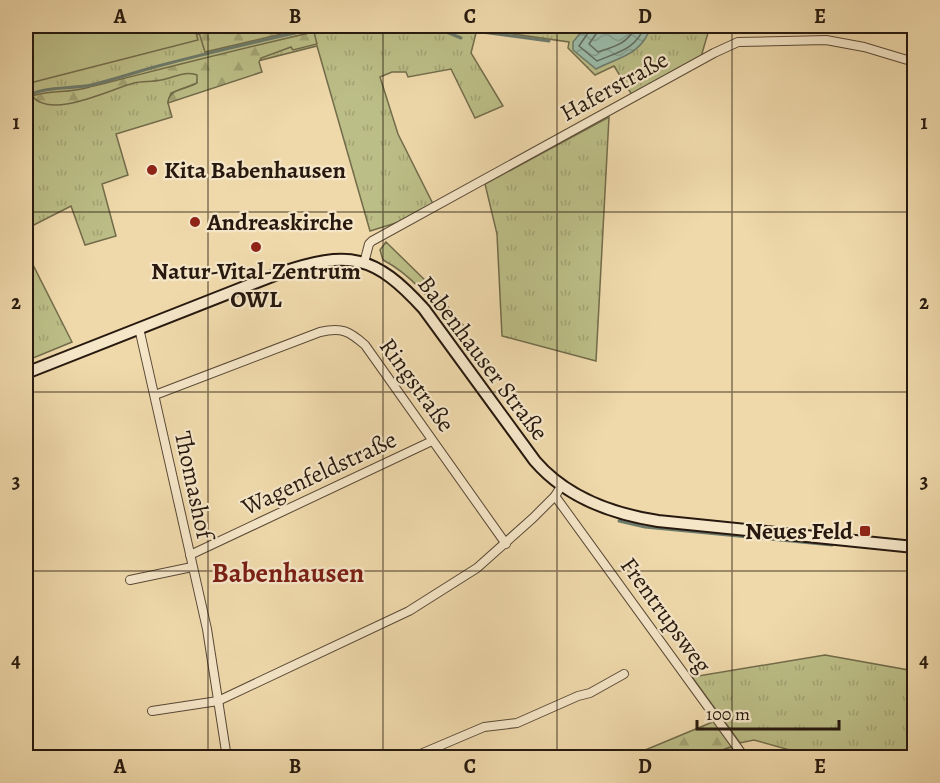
<svg xmlns="http://www.w3.org/2000/svg" width="940" height="783" viewBox="0 0 940 783" font-family="Alegreya,serif">
	<style>
		.grass { fill: url(#grass-tufts); stroke: #726c4b; stroke-width: 1.5 }
		.forest { fill: url(#forest-firs); stroke: #726c4b; stroke-width: 1.5 }
		.pitch { fill: #bcbe87; stroke: #726c4b; stroke-width: 1.5 }
		.water { fill: url(#water-waves); stroke: #6c7a6b; stroke-width: 1.5 }
		.lines { fill: none; stroke-linecap: round; stroke-linejoin: round }
		.shore { stroke: #606a5c; stroke-width: 1.5 }
		.stream { stroke: #6c7a6b; stroke-width: 3 }
		.street-casing { stroke: #594936; stroke-width: 10 }
		.secondary-casing { stroke: #27190f; stroke-width: 14 }
		.street { stroke: #f5e6c8; stroke-width: 8 }
		.secondary { stroke: #f5e6c8; stroke-width: 10 }
		.grid { fill: none; stroke: #27190f; stroke-width: 1.5; stroke-opacity: 0.55 }
		.poi-dot { fill: #8f2418; stroke: #f5e6c8; stroke-width: 2 }
		.labels { text-anchor: middle; dominant-baseline: central; stroke-width: 4.5; stroke-linejoin: round; paint-order: stroke }
		.street-label { font-size: 24px; fill: #27190f; stroke: #f5e6c8 }
		.poi-label { font-size: 24px; font-weight: bold; fill: #27190f; stroke: #f5e6c8; text-anchor: start }
		.quarter-label { font-size: 27px; font-weight: bold; fill: #7a1f14; stroke: #f5e6c8 }
		.neatline { fill: none; stroke: #27190f; stroke-width: 2 }
		.grid-label { font-size: 20px; text-anchor: middle; font-weight: bold; fill: #27190f }
	</style>
	<defs>
		<pattern id="grass-tufts" width="24" height="20" patternUnits="userSpaceOnUse" patternTransform="scale(1.5)"><rect width="24" height="20" fill="#bcbe87"/><path d="M3 7l-1-3M5 7V3M7 7l1-3M15 17l-1-3M17 17v-4M19 17l1-3" fill="none" stroke="#a2a373"/></pattern>
		<pattern id="forest-firs" width="22" height="20" patternUnits="userSpaceOnUse" patternTransform="scale(1.5)"><rect width="22" height="20" fill="#bcbe87"/><path d="M5 1l3.5 6h-7zM16 11l3.5 6h-7z" fill="#a2a373"/></pattern>
		<pattern id="water-waves" width="16" height="10" patternUnits="userSpaceOnUse" patternTransform="scale(1.5)"><rect width="16" height="10" fill="#9abaa8"/><path d="M0 5q4-4 8 0t8 0" fill="none" stroke="#859f8f"/></pattern>
	</defs>
	<rect width="100%" height="100%" fill="#efd9ab"/>
	<filter id="stains"><feTurbulence type="fractalNoise" baseFrequency=".00333" numOctaves="4"/><feColorMatrix values="0 0 0 0 .2 0 0 0 0 .09 0 0 0 0 .02 0 0 0 .5 -.17"/></filter>
	<radialGradient id="worn" r=".72"><stop offset=".6" stop-color="#630" stop-opacity="0"/><stop offset="1" stop-color="#630" stop-opacity=".3"/></radialGradient>
	<!-- grass -->
	<g class="grass">
		<path d="M239 26H710L701 57 632 95 614 66 595 75 568 48 569 42 477 29 471 53 503 106 475 118 451 69 408 77 406 72H392L380 77 398 134 433 204 399 222 370 231 317 46 198 76 197 83 171 93 168 103 172 117 116 134 128 175 102 184 116 236 85 245 71 206 26 229V84L193 35Z"/>
		<path d="M609 117 596 361 502 336 497 234 485 184Z"/>
		<path d="M386 242 430 285 469 332 464 342C440 313 418 278 383 260L380 250Z"/>
		<path d="M26 251 72 342 26 361Z"/>
		<path d="M825 655 914 671V757H815L754 740 740 743 692 677Z"/>
		<path d="M733 746 741 758H703Z"/>
	</g>
	<!-- forest -->
	<g class="forest">
		<path d="M197 26H315L205 52Z"/>
		<path d="M314 32 317 44 293 50 291 47 261 58 259 62 262 72 168 103C168 88 187 90 197 83V75C187 70 172 78 161 80 152 82 143 81 134 83 111 89 51 120 32 96 49 90 69 93 86 88 162 69 238 49 314 32Z"/>
		<path d="M715 721 733 746 703 757 626 758Z"/>
	</g>
	<!-- pitch -->
	<path class="pitch" d="M26 26H194L198 40 26 84Z"/>
	<!-- water -->
	<path class="water" d="M586 26H651C642 55 619 57 596 69L573 50V42Z"/>
	<g class="lines">
		<!-- shore -->
		<g class="shore">
			<path d="M590 26V30L579 46 597 61C618 52 635 50 645 26"/>
			<path d="M598 26 596 34 589 44 598 52C617 46 626 44 637 26"/>
		</g>
		<!-- stream -->
		<g class="stream">
			<path d="M432 26 461 38"/>
			<path d="M469 32 474 31 549 41"/>
			<path d="M26 98C37 86 74 89 91 85 117 79 141 70 166 64 219 50 273 38 326 26"/>
			<path d="M619 521 645 527 832 545"/>
		</g>
		<defs>
			<g id="street">
				<path d="M364 263 369 244 372 241 714 53 738 42 826 40 864 47 914 62"/>
				<path d="M139 328 207 629 227 758"/>
				<path d="M155 395 320 332C342 327 349 331 365 345L506 544"/>
				<path d="M555 496 745 758"/>
				<path d="M190 555 432 441"/>
				<path d="M130 580 192 567"/>
				<path d="M152 711 218 701 409 611 477 568 533 518 555 496 562 485"/>
				<path d="M411 758 484 727 517 723 578 696 590 693 624 674"/>
			</g>
			<path id="secondary" d="M26 373 280 273C349 250 374 254 424 309L535 461C566 497 613 514 658 521L914 547"/>
		</defs>
		<!-- street casing -->
		<use href="#street" class="street-casing"/>
		<!-- secondary casing -->
		<use href="#secondary" class="secondary-casing"/>
		<!-- street -->
		<use href="#street" class="street"/>
		<!-- secondary -->
		<use href="#secondary" class="secondary"/>
	</g>
	<!-- grid -->
	<path class="grid" d="M208 26V758M383 26V758M557 26V758M732 26V758M26 212H914M26 392H914M26 571H914"/>
	<!-- markers -->
	<g class="poi-dot">
		<circle cx="152" cy="170" r="6"/>
		<circle cx="195" cy="222" r="6"/>
		<circle cx="256" cy="247" r="6"/>
		<rect x="859" y="525" width="12" height="12" rx="3"/>
	</g>
	<g class="labels">
		<!-- street labels -->
		<g class="street-label">
			<text transform="translate(614 86) rotate(-29)">Haferstraße</text>
			<text transform="translate(483 358) rotate(53)">Babenhauser Straße</text>
			<text transform="translate(417 385) rotate(54)">Ringstraße</text>
			<text transform="translate(319 473) rotate(-25)">Wagenfeldstraße</text>
			<text transform="translate(194 485) rotate(78)">Thomashof</text>
			<text transform="translate(666 615) rotate(54)">Frentrupsweg</text>
		</g>
		<!-- poi labels -->
		<g class="poi-label">
			<text x="164" y="170">Kita Babenhausen</text>
			<text x="207" y="222">Andreaskirche</text>
			<text x="256" y="271" text-anchor="middle">Natur-Vital-Zentrum<tspan x="256" dy="28">OWL</tspan></text>
			<text x="853" y="531" text-anchor="end">Neues Feld</text>
		</g>
		<!-- quarter labels -->
		<g class="quarter-label">
			<text x="288" y="573">Babenhausen</text>
		</g>
	</g>
	<!-- margin -->
	<rect width="940" height="783" fill="none" stroke="#efd9ab" stroke-width="66"/>
	<!-- scale -->
	<path d="M697 720v9h142v-9" fill="none" stroke="#27190f" stroke-width="3"/>
	<text x="706" y="720" font-size="18" fill="#27190f" stroke="#f5e6c8" stroke-width="4.5" paint-order="stroke">100 m</text>
	<rect x="33" y="33" width="874" height="717" class="neatline"/>
	<g class="grid-label">
		<text x="120" y="23">A</text>
		<text x="295" y="23">B</text>
		<text x="470" y="23">C</text>
		<text x="645" y="23">D</text>
		<text x="820" y="23">E</text>
		<text x="16" y="129">1</text>
		<text x="924" y="129">1</text>
		<text x="16" y="309">2</text>
		<text x="924" y="309">2</text>
		<text x="16" y="488">3</text>
		<text x="924" y="488">3</text>
		<text x="16" y="667">4</text>
		<text x="924" y="667">4</text>
		<text x="120" y="773">A</text>
		<text x="295" y="773">B</text>
		<text x="470" y="773">C</text>
		<text x="645" y="773">D</text>
		<text x="820" y="773">E</text>
	</g>
	<rect width="100%" height="100%" filter="url(#stains)"/>
	<rect width="100%" height="100%" fill="url(#worn)"/>
</svg>
